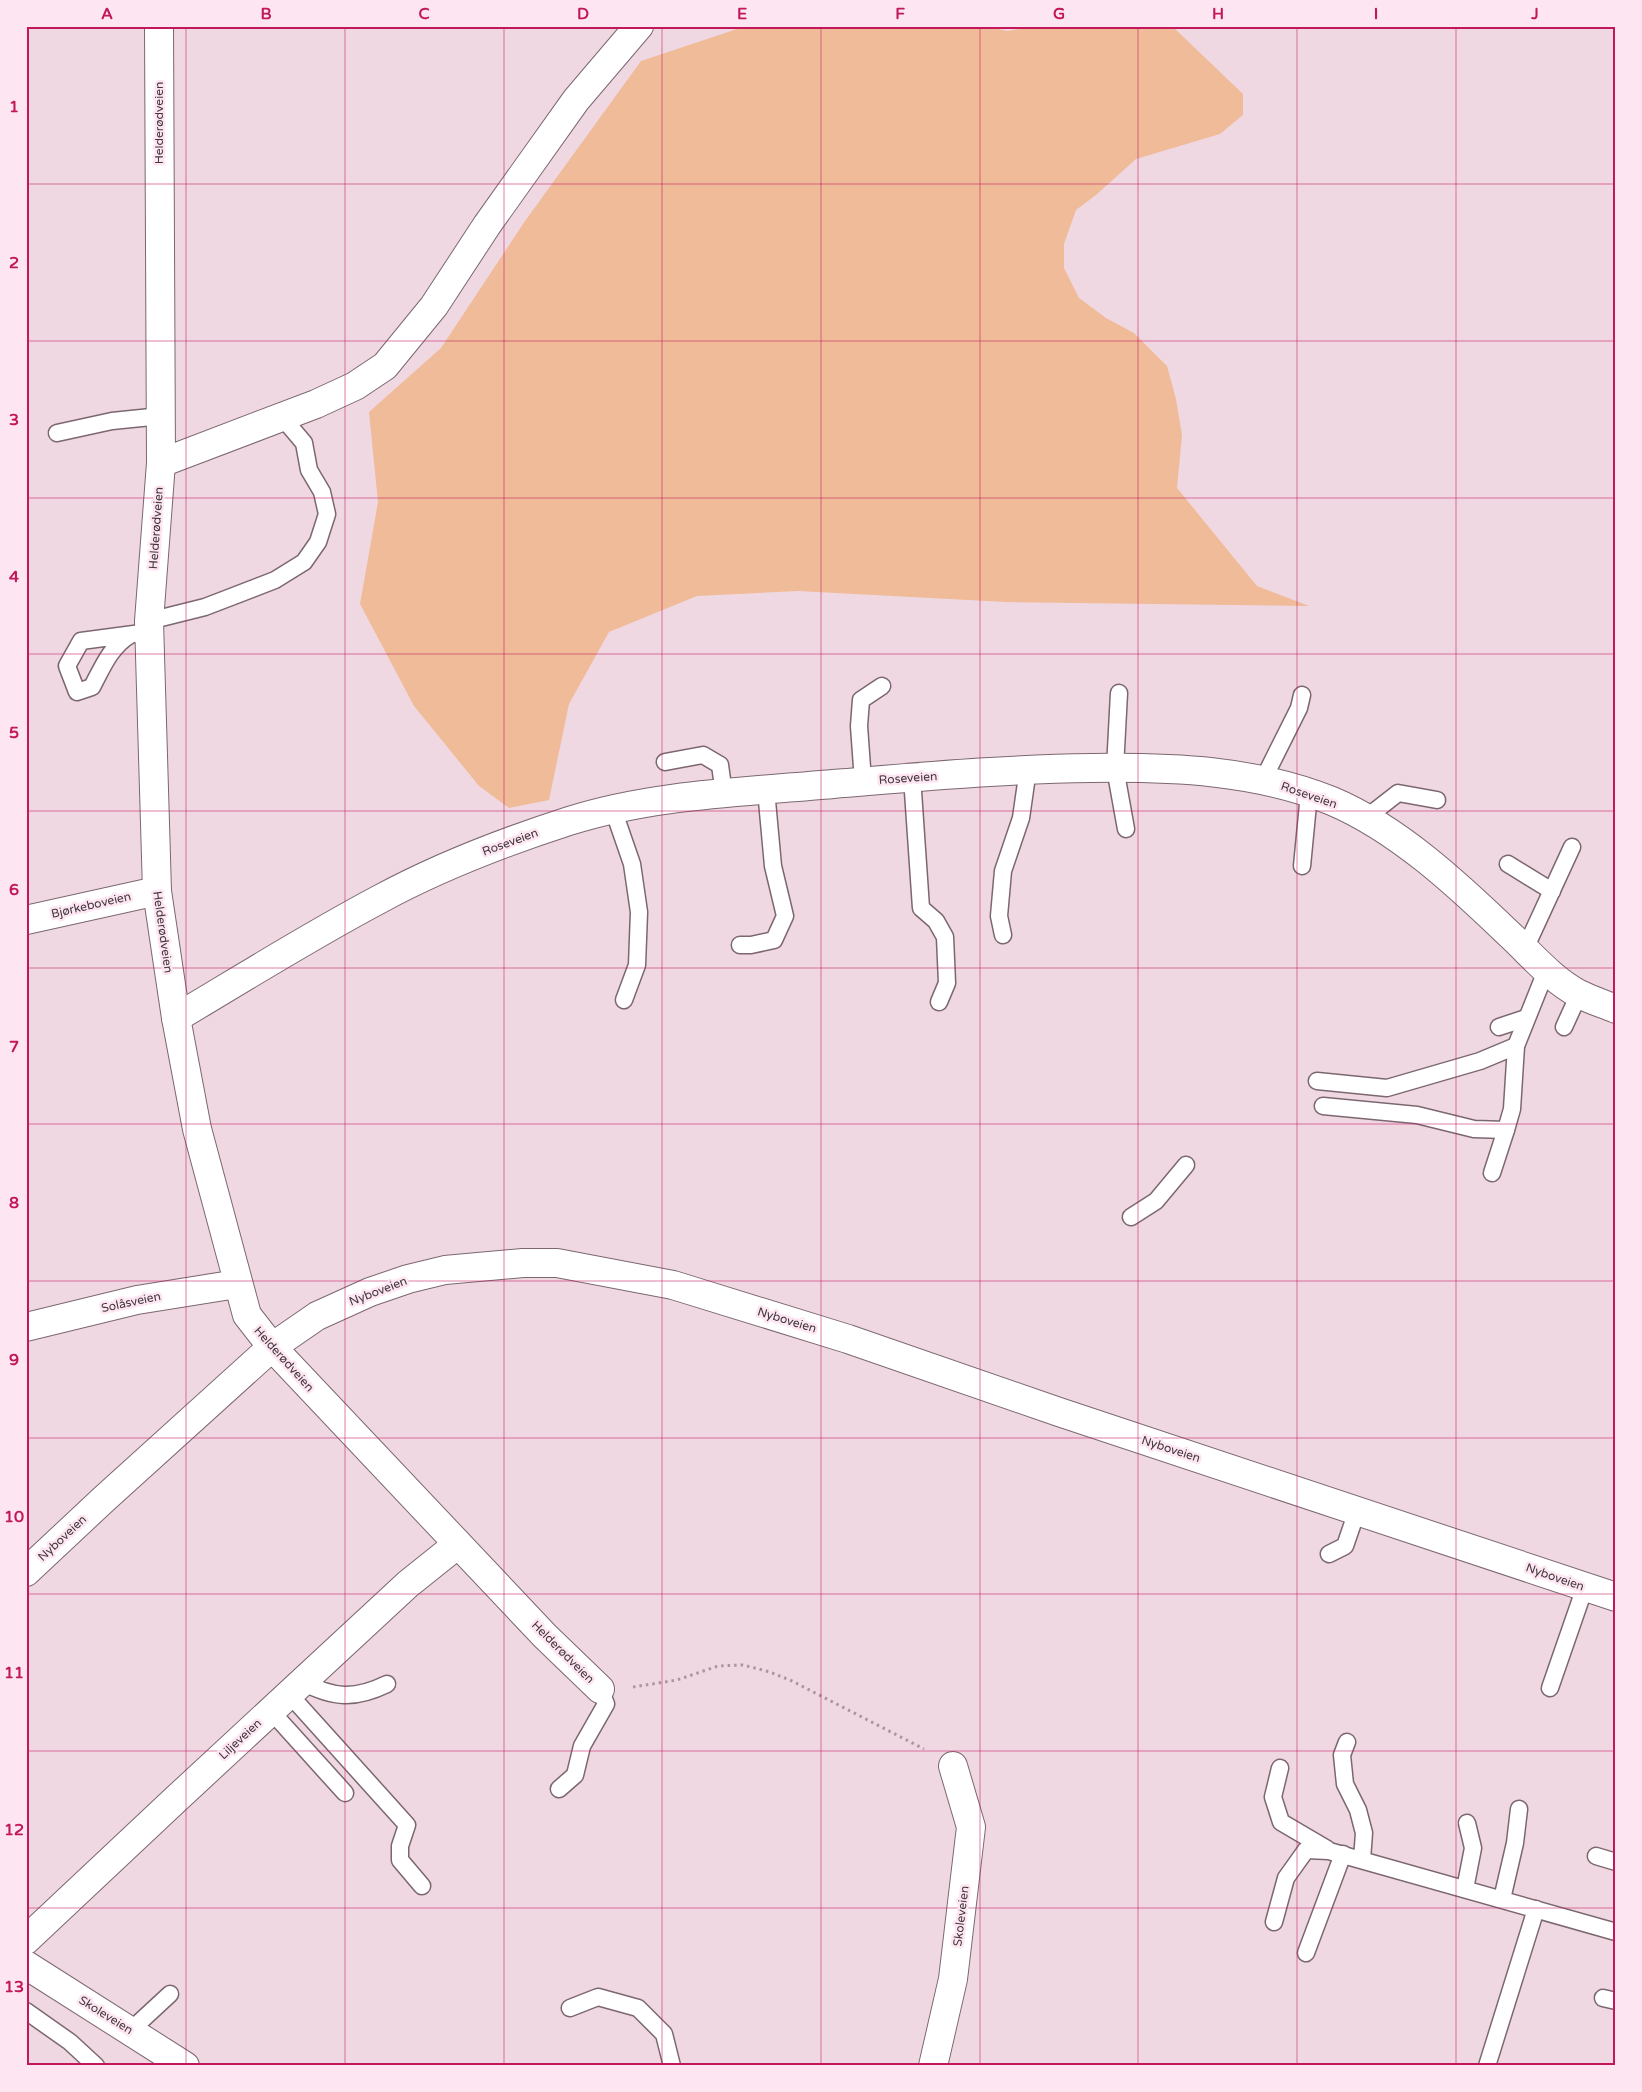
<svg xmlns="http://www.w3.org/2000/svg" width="1642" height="2092" viewBox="0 0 1642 2092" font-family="'Varela Round',sans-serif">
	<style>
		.green { fill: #efbb98 }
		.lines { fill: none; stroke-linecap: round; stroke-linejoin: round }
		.service-casing { stroke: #7c6771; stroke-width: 19 }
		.minor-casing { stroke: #7c6771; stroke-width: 30 }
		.path { stroke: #a9979f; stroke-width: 3; stroke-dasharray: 2.5 4; stroke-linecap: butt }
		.service { stroke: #fff; stroke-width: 16 }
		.minor { stroke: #fff; stroke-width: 28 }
		.grid { fill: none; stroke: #c2185b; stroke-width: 1; stroke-opacity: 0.55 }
		.labels { text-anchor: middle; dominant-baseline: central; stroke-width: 5; stroke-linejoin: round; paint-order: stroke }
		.street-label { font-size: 12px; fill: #41373c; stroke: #fde5f1 }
		.neatline { fill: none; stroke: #c2185b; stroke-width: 2 }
		.grid-label { font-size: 16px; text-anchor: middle; font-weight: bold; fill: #c2185b }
	</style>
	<rect width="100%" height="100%" fill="#f0d8e3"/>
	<!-- green -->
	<path class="green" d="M746 26H985L1007 31 1037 26H1172L1243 94V115L1220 134 1136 159 1096 195 1076 210 1064 244V268L1079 298 1106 318 1134 333 1167 366 1176 399 1182 435 1177 488 1257 586 1309 606 1006 602 798 591 697 596 609 632 569 704 549 800 509 808 479 786 414 706 360 604 378 502 369 412 441 348 525 221 641 61Z"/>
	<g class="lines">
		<defs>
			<g id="service">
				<path d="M57 433 112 421 161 416"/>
				<path d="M149 621 205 607 275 580 304 562 318 542 327 514 322 492 309 470 304 443 282 417"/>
				<path d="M130 635C111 646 102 668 92 687L77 692 67 666 81 641 149 632"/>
				<path d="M1119 693 1115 768 1126 829"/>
				<path d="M665 762 703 755 720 765 724 794"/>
				<path d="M912 777 921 908 936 921 945 937 947 983 939 1002"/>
				<path d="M1263 780 1299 708 1302 695"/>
				<path d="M863 781 859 726 861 700 882 686"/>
				<path d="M613 809 632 864 639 912 637 965 624 1000"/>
				<path d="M1366 818 1398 793 1437 800"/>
				<path d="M1508 864 1552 891"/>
				<path d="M1302 866 1309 794"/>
				<path d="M1003 935 999 916 1003 871 1021 818 1028 769"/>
				<path d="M740 945H751L774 940 785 916 773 866 766 790"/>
				<path d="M1525 949 1572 847"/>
				<path d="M1499 1027 1526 1018"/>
				<path d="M1564 1027 1579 994"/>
				<path d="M1317 1081 1387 1088 1480 1061 1516 1046"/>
				<path d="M1323 1106 1417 1115 1474 1129 1506 1130 1512 1109 1516 1046 1546 971"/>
				<path d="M1492 1173 1506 1130"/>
				<path d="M1131 1217 1156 1201 1186 1165"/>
				<path d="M1329 1554 1345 1546 1357 1511"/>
				<path d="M302 1682C334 1698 354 1700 387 1684"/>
				<path d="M1550 1688 1585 1587"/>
				<path d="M289 1694 407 1825 400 1846V1860L422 1886"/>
				<path d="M271 1711 345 1793"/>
				<path d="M1347 1742 1342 1755 1345 1784 1358 1810 1364 1833 1362 1859"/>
				<path d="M1280 1768 1273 1797 1281 1822 1327 1849"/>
				<path d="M559 1789 575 1775 582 1746 606 1704 600 1689"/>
				<path d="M1596 1856 1616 1862"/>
				<path d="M1465 1889 1473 1848 1467 1823"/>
				<path d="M1502 1899 1515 1843 1519 1809"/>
				<path d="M1274 1922 1286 1878 1306 1850 1329 1851 1616 1932"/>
				<path d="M1306 1953 1343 1854"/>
				<path d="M1603 1998 1616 2001"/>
				<path d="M570 2008 598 1997 638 2008 664 2034 672 2066"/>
				<path d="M26 2011 70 2042 96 2066"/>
				<path d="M130 2031 170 1994"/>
				<path d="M1487 2066 1536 1909"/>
			</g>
			<g id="minor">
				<path d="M159 26 161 463 149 621 157 891 176 1018 197 1129 247 1315 272 1347 545 1636 600 1689"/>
				<path d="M161 463 316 404 355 386 385 366 434 306 487 225 576 100 639 26"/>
				<path d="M26 920 157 891"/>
				<path d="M176 1018C243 978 310 936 380 899 439 867 504 842 569 821 654 794 745 792 833 784 920 777 1006 769 1092 768 1174 767 1255 770 1332 801 1398 829 1457 884 1508 933 1531 954 1551 979 1579 994 1591 1000 1604 1004 1616 1009"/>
				<path d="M26 1327 137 1300 237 1284"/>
				<path d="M26 1572 104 1499 272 1347 317 1316 370 1292 408 1279 445 1270 523 1263H557L673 1285 848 1339 1059 1412 1616 1597"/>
				<path d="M26 1940 175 1800 408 1584 458 1544"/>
				<path d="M26 1965 185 2066"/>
				<path d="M933 2066 953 1979 971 1827 953 1766"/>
			</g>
		</defs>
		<!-- service casing -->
		<use href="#service" class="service-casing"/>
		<!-- minor casing -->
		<use href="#minor" class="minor-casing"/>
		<!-- path -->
		<path class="path" d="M633 1687 677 1680 718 1666 743 1665 770 1672 792 1681 924 1749"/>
		<!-- service -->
		<use href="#service" class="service"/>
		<!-- minor -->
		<use href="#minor" class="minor"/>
	</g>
	<!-- grid -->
	<path class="grid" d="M186 26V2066M345 26V2066M504 26V2066M662 26V2066M821 26V2066M980 26V2066M1138 26V2066M1297 26V2066M1456 26V2066M26 184H1616M26 341H1616M26 498H1616M26 654H1616M26 811H1616M26 968H1616M26 1124H1616M26 1281H1616M26 1438H1616M26 1594H1616M26 1751H1616M26 1908H1616"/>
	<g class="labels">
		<!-- street labels -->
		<g class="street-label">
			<text transform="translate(159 123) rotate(-90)">Helderødveien</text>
			<text transform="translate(156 528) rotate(-86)">Helderødveien</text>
			<text transform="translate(908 778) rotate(-4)">Roseveien</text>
			<text transform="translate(1309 795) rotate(19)">Roseveien</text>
			<text transform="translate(510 842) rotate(-20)">Roseveien</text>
			<text transform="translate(91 905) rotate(-13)">Bjørkeboveien</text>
			<text transform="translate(163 932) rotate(82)">Helderødveien</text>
			<text transform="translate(378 1291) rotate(-21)">Nyboveien</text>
			<text transform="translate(131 1302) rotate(-12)">Solåsveien</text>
			<text transform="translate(787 1320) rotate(17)">Nyboveien</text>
			<text transform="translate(284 1359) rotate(48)">Helderødveien</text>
			<text transform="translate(1171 1449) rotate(18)">Nyboveien</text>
			<text transform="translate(62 1538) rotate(-43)">Nyboveien</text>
			<text transform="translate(1555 1577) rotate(19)">Nyboveien</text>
			<text transform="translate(563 1652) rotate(45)">Helderødveien</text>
			<text transform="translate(240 1739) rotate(-43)">Liljeveien</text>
			<text transform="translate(961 1916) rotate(-83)">Skoleveien</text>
			<text transform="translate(106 2015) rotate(32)">Skoleveien</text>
		</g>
	</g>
	<!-- border -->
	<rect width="1642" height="2092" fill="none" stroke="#fde5f1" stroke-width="55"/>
	<rect x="28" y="28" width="1586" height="2036" class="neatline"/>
	<g class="grid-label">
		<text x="107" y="19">A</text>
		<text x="266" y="19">B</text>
		<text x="424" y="19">C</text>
		<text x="583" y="19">D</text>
		<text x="742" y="19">E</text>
		<text x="900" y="19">F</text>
		<text x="1059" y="19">G</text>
		<text x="1218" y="19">H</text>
		<text x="1376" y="19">I</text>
		<text x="1535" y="19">J</text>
		<text x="14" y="112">1</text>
		<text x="14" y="268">2</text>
		<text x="14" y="425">3</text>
		<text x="14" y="582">4</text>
		<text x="14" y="738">5</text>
		<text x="14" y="895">6</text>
		<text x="14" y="1052">7</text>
		<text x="14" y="1208">8</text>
		<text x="14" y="1365">9</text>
		<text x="14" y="1522">10</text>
		<text x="14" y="1678">11</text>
		<text x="14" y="1835">12</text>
		<text x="14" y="1992">13</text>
	</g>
</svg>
